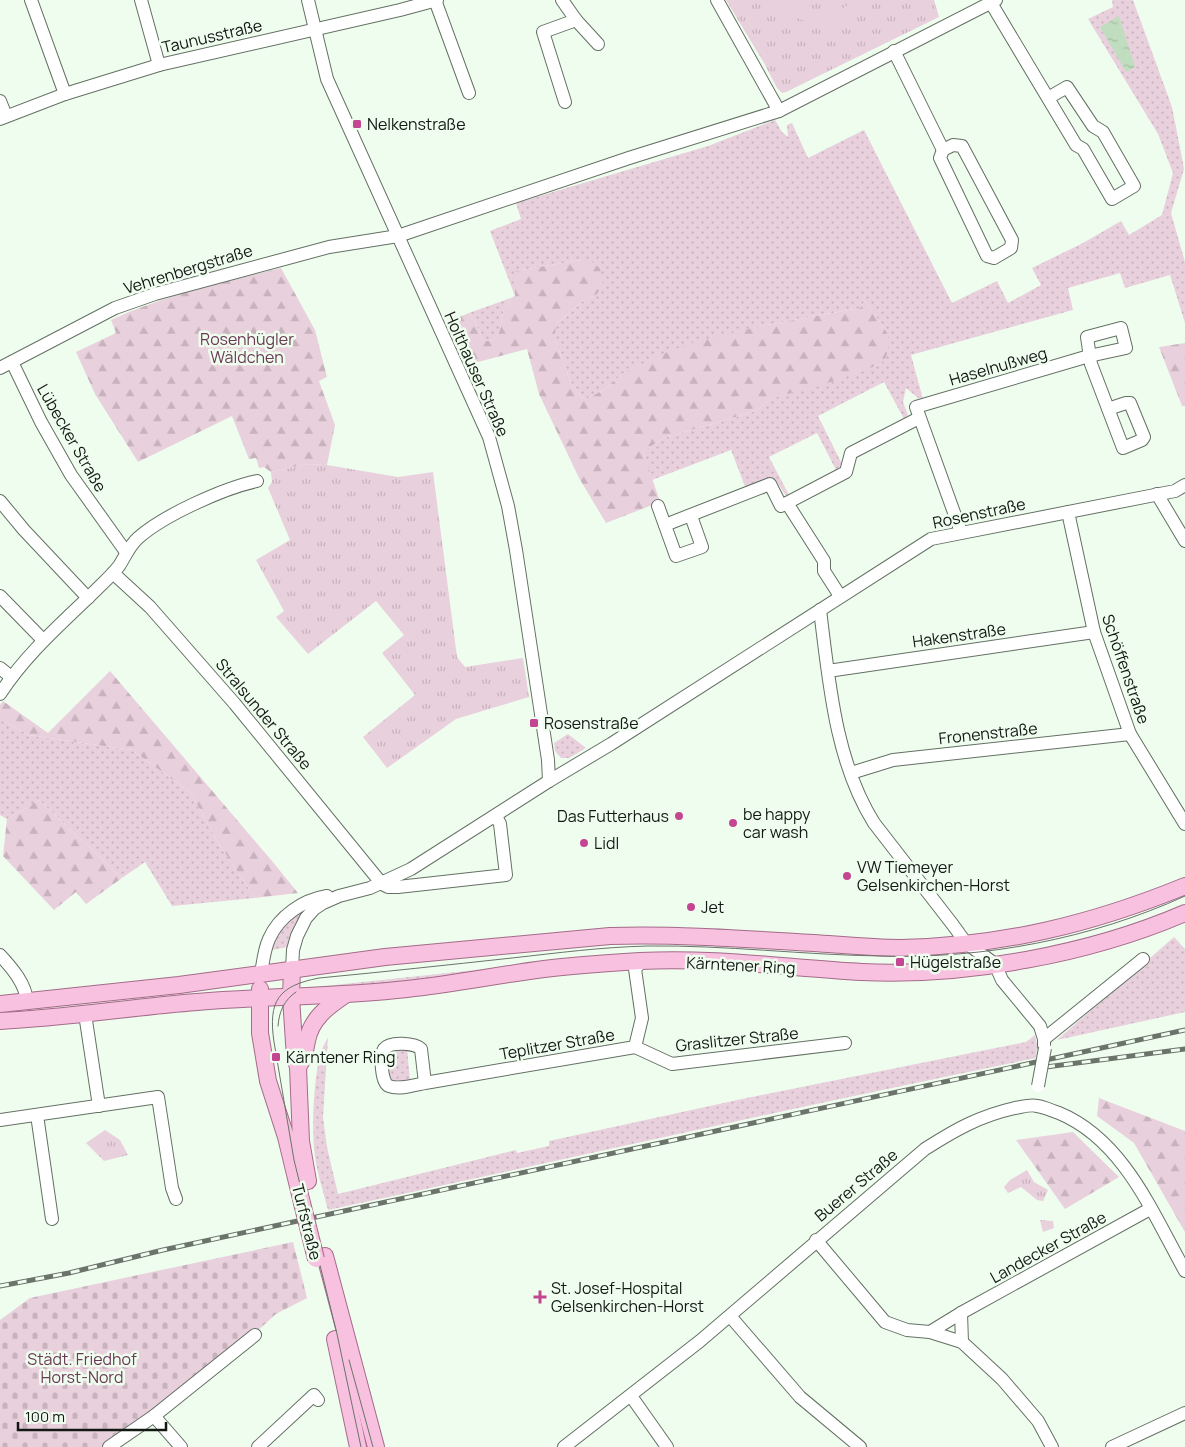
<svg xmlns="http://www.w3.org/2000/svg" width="1185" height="1447" viewBox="0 0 1185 1447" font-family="Manrope,sans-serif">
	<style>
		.grass { fill: url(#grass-dots) }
		.forest { fill: url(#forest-firs) }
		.cemetery { fill: url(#cemetery-stones) }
		.park { fill: url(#park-tufts) }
		.pitch { fill: #e9d0dd }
		.water { fill: url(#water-ripples) }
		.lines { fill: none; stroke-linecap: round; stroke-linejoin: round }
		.minor-casing { stroke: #647064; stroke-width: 14 }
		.major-casing { stroke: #a46b89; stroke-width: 18 }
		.minor { stroke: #fff; stroke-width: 12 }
		.major { stroke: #f7c1df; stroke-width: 16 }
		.tram { stroke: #6b736b; stroke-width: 1 }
		.rail-casing { stroke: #6b736b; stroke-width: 5 }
		.rail { stroke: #effdef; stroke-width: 3; stroke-dasharray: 9; stroke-linecap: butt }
		.minor-bridge-casing { stroke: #647064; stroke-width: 14; stroke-linecap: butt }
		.major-bridge-casing { stroke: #a46b89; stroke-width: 18; stroke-linecap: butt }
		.minor-bridge { stroke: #fff; stroke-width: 12 }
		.major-bridge { stroke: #f7c1df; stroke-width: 16 }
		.poi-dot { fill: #c44693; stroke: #effdef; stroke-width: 2 }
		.labels { text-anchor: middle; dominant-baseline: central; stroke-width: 5; stroke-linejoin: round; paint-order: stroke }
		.street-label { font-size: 16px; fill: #131813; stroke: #effdef }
		.poi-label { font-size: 16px; fill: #131813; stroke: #effdef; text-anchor: start }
		.park-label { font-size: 16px; fill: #6b3956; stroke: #effdef }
	</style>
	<defs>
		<pattern id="grass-dots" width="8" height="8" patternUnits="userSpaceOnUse" patternTransform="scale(1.25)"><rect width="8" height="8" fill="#e9d0dd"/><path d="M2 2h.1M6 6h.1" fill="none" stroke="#c7b2bd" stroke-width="1.8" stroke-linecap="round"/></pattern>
		<pattern id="forest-firs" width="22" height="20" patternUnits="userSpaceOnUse" patternTransform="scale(1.25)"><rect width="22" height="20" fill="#e9d0dd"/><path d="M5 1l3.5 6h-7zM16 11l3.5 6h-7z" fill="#c7b2bd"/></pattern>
		<pattern id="cemetery-stones" width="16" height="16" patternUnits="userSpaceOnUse" patternTransform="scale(1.25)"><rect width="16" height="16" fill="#e9d0dd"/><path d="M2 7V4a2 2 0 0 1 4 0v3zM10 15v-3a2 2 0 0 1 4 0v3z" fill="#c7b2bd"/></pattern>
		<pattern id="park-tufts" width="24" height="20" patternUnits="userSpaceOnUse" patternTransform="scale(1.25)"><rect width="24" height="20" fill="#e9d0dd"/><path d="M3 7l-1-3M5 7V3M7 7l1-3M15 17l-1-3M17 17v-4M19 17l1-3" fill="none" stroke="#c7b2bd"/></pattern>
		<pattern id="water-ripples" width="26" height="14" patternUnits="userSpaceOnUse" patternTransform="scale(1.25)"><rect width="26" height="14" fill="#c0ddbf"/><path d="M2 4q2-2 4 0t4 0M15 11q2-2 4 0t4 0" fill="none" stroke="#a4bda3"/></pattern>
	</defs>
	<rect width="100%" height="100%" fill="#effdef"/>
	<!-- grass -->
	<g class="grass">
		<path d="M1112 0H1133L1172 107 1182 158 1184 169 1171 213 1185 262V323L1170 275 1125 288 1120 273 1068 288 1073 310 911 355 923 399 918 398 906 388 903 402 908 415 904 419 884 382 818 416 842 464 836 470 817 433 769 457 789 495 786 496 775 479 746 489 731 450 652 480 643 451 664 438 756 411 772 398 819 385 881 364 888 350V334L865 301 860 308 761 326 624 373 603 390 587 399 581 397 570 381 555 339 556 324 583 301 597 294 581 260 515 271V296L490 231 521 219 516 203 708 146 775 120 782 132 788 137 787 125 792 123 808 158 864 130 952 303 997 281 1008 303 1041 285 1032 268 1083 243 1121 221 1129 235 1162 215 1173 173 1158 134 1088 19 1113 7Z"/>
		<path d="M511 298C510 304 504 307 503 313 500 324 503 330 494 340L486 341 482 339 475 321 469 313Z"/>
		<path d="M0 719 29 735 132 750 191 793 217 841 255 898 172 906 145 862 122 878 39 800 7 819 0 815Z"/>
		<path d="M568 734 586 748 569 758H561L555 751 554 743Z"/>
		<path d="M308 904 288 947 272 950 282 927Z"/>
		<path d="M1174 937 1185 949V1012L1057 1040Z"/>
		<path d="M624 954 740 956 861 963V965L706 956 636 955 550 963 395 985 316 990V987Z"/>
		<path d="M1035 1035 1037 1045 1036 1058C799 1106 564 1160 328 1210 323 1190 316 1170 314 1149 312 1126 313 1056 328 1038L323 1117 327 1147 338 1194 516 1150 517 1153 549 1146V1141L742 1099 1026 1042Z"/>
		<path d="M407 1048 410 1081 396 1083 387 1075 386 1059 393 1049Z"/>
	</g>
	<!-- forest -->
	<g class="forest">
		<path d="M581 260 591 261 600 269 603 284 597 294 583 301 556 324 555 339 570 381 581 397 587 399 603 390 624 373 660 355 691 343 761 326 860 308 865 301 888 334V350L886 357 881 364 819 386 772 398 756 411 664 438 643 451 660 502 606 523 579 478 539 394 527 349 467 365V362L449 321 469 313 475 321 482 339 486 341 494 340C503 330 500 324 503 313 504 307 510 304 511 298L515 296V271Z"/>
		<path d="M281 268 315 330 327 377 319 381 335 425 327 465 308 464 271 472 264 467 259 468 256 458 249 459 232 416 138 462 95 394 76 352 116 333 111 320C165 295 224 282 281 268Z"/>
		<path d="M1185 343V406H1182L1159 347Z"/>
		<path d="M110 671 272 861 298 893 255 898 217 841 191 793 132 750 29 735 0 719V705L3 701 48 733Z"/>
		<path d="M39 800 122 878 86 904 76 892 54 910 3 856 7 819Z"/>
		<path d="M1099 1098 1185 1131V1232L1134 1143 1097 1116Z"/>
		<path d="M1073 1132 1119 1177 1065 1209 1016 1140Z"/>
	</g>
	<!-- cemetery -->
	<path class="cemetery" d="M293 1242 307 1298 276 1314 253 1335 107 1447H0V1320L30 1298Z"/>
	<!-- park -->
	<g class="park">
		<path d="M726 0H934L939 17 786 92 782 93 777 88 764 63Z"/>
		<path d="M308 464 327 465 398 477 433 472 457 657 465 667 523 658 529 697 456 719 387 768 363 737 415 695 382 653 404 635 376 601 308 654 276 617 284 611 256 560 290 540 268 488 272 482 271 472Z"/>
		<path d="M105 1130 120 1140 128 1155 104 1161 86 1143Z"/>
		<path d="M1027 1170 1034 1182 1048 1190 1043 1201 1037 1200 1021 1187 1008 1193 1004 1187 1010 1180Z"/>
		<path d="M1040 1220 1053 1221 1054 1228 1043 1232Z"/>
	</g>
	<!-- pitch -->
	<path class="pitch" d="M772 0H786L798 8 809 12 819 13 840 10 855 0H871C845 33 799 30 772 0Z"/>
	<!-- water -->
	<path class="water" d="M1119 16 1135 67 1126 72 1100 27Z"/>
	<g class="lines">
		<defs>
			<g id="minor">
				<path d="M31 0 65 94"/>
				<path d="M141 0 159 65"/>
				<path d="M308 0 327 79 489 437 508 506 516 550 548 760 549 781"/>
				<path d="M435 0 469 93"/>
				<path d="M562 0 576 20 598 44"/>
				<path d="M717 0 779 111"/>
				<path d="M991 3 1076 145 1083 149 1112 199 1134 186 1103 132 1093 126 1067 87 1048 98"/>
				<path d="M894 51 943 150"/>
				<path d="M0 101 6 116"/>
				<path d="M565 102 543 32 576 20"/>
				<path d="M0 119 65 94 159 65 400 10 437 0"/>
				<path d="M953 145 962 146 1012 240 1011 248 994 258 987 256 940 158 943 150Z"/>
				<path d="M12 362 41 422 71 475 126 552"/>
				<path d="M0 368 115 308 155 294 329 247 398 236 629 158 779 111 996 0"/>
				<path d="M1157 494 1185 541"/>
				<path d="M0 501 24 530 88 598"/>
				<path d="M787 503 824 561V571L840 596"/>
				<path d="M658 506 676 556 702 547 691 516"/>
				<path d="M1068 512 1094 632 1130 734 1185 824"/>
				<path d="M665 525 770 484 781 506 846 472 851 453 919 418"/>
				<path d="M961 532 916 407 1089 356 1126 348 1121 328 1087 337 1091 364 1123 448 1142 440 1144 437 1130 403H1126L1108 409"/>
				<path d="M113 573 150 607 235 704 382 884 388 887H398L506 875 500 824 496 816"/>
				<path d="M0 596 43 640"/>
				<path d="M820 610C829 681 835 761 874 823L953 925 966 943 995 964 1002 980 1040 1026 1044 1039"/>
				<path d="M0 668 11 677"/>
				<path d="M828 671 1094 632"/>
				<path d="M0 694C26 654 61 624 95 591 103 583 112 575 119 566 125 557 129 546 138 538 164 515 224 488 257 481"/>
				<path d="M851 773 893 760 1130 734"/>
				<path d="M0 955C12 968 26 984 27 1002"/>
				<path d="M292 969 293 950 297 936 306 918 314 909 323 903 339 896 370 888 411 869 549 781 611 744 931 539 1175 491 1185 485"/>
				<path d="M261 974C263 962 264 950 269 939 279 916 303 900 327 896"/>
				<path d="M85 1014 99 1106"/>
				<path d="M1044 1046V1039L1143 959"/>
				<path d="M635 1047 672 1064 845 1043"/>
				<path d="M425 1083C415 1085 399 1090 389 1086 381 1083 380 1056 384 1049 390 1041 415 1043 421 1049L425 1083 635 1047 642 1018 635 969 642 961"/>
				<path d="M37 1115 52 1219"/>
				<path d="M0 1120 158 1097 172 1188 176 1199"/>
				<path d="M816 1240 885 1322 907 1330 930 1332 962 1342 1002 1379 1038 1421 1052 1447"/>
				<path d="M961 1313 962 1342"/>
				<path d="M730 1316 800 1397 860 1447"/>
				<path d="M930 1332 961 1313 1150 1209"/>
				<path d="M631 1396 667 1447"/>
				<path d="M154 1416 181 1447"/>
				<path d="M109 1447 154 1416 255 1335"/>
				<path d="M258 1447 314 1395 318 1400"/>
				<path d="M564 1447 700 1341 925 1149C955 1130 979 1116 1015 1108 1022 1107 1031 1104 1037 1106 1045 1107 1052 1111 1059 1113 1124 1140 1153 1214 1185 1271"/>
				<path d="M1112 1447 1185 1413"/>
			</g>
			<g id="major">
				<path d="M292 969 291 997 295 1058 298 1067 301 1141 308 1181"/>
				<path d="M260 989V1033L268 1081 286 1137 302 1203"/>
				<path d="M0 1004 179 985 385 957 610 936C678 934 746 939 814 943 843 945 873 948 901 948 1002 946 1092 924 1185 886"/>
				<path d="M0 1021C66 1018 131 1007 197 1002 267 996 337 997 407 989 453 984 498 975 544 969 576 965 608 963 640 961 714 957 788 968 862 972 966 977 1090 954 1185 913"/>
				<path d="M298 1067C306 1055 304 1054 307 1041 311 1019 327 1007 345 995"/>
				<path d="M325 1256 376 1447"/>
				<path d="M335 1339 358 1447"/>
			</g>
		</defs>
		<!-- minor casing -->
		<use href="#minor" class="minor-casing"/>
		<!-- major casing -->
		<use href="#major" class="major-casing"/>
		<!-- minor -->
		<use href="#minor" class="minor"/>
		<!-- major -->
		<use href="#major" class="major"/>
		<!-- tram -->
		<g class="tram">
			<path d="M278 1026C279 1012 284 1000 296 992"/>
			<path d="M349 1360 373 1447"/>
			<path d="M361 1447 337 1334 294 1160 274 1042C268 1001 278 986 319 978 383 972 447 965 512 958 557 953 602 947 648 946 726 945 803 955 881 956 984 959 1091 939 1185 896"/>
		</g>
		<defs>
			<g id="rail">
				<path d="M1046 1067 1185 1049"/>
				<path d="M0 1286 69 1273 163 1250 1185 1030"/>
			</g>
		</defs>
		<!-- rail casing -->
		<use href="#rail" class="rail-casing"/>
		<!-- rail -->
		<use href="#rail" class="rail"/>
		<defs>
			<path id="minor-bridge" d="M1038 1086 1045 1048"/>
			<path id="major-bridge" d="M302 1203 316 1259"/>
		</defs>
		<!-- minor-bridge casing -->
		<use href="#minor-bridge" class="minor-bridge-casing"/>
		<!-- major-bridge casing -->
		<use href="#major-bridge" class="major-bridge-casing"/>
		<!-- minor-bridge -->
		<use href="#minor-bridge" class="minor-bridge"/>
		<!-- major-bridge -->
		<use href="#major-bridge" class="major-bridge"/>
	</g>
	<!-- markers -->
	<g class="poi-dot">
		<rect x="352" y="119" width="10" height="10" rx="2.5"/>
		<rect x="529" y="718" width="10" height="10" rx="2.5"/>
		<circle cx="679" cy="816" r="5"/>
		<circle cx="733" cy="823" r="5"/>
		<circle cx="584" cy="843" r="5"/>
		<circle cx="847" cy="876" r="5"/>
		<circle cx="691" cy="907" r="5"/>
		<rect x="895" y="957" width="10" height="10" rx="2.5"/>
		<rect x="271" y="1052" width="10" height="10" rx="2.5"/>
		<path d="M537.5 1289.5h5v5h5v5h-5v5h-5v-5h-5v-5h5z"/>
	</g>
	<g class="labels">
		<!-- street labels -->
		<g class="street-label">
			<text transform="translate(212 36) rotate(-13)">Taunusstraße</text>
			<text transform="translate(188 269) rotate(-17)">Vehrenbergstraße</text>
			<text transform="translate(998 366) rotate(-16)">Haselnußweg</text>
			<text transform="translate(477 374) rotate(66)">Holthauser Straße</text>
			<text transform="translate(72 438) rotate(60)">Lübecker Straße</text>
			<text transform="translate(979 513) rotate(-12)">Rosenstraße</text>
			<text transform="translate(959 635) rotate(-8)">Hakenstraße</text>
			<text transform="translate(1126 669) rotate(71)">Schöffenstraße</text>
			<text transform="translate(264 714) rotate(50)">Stralsunder Straße</text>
			<text transform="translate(988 733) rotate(-6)">Fronenstraße</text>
			<text transform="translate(741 965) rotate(3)">Kärntener Ring</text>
			<text transform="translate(737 1039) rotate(-6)">Graslitzer Straße</text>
			<text transform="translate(557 1044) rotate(-10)">Teplitzer Straße</text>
			<text transform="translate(856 1185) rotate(-40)">Buerer Straße</text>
			<text transform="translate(307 1222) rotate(76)">Turfstraße</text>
			<text transform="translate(1048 1247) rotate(-29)">Landecker Straße</text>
		</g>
		<!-- poi labels -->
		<g class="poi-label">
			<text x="367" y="124">Nelkenstraße</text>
			<text x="544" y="723">Rosenstraße</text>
			<text x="743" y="814">be happy<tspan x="743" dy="18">car wash</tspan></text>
			<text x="669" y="816" text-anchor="end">Das Futterhaus</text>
			<text x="594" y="843">Lidl</text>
			<text x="857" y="867">VW Tiemeyer<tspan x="857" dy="18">Gelsenkirchen-Horst</tspan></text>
			<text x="701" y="907">Jet</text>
			<text x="910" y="962">Hügelstraße</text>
			<text x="286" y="1057">Kärntener Ring</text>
			<text x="551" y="1288">St. Josef-Hospital<tspan x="551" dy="18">Gelsenkirchen-Horst</tspan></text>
		</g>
		<!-- park labels -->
		<g class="park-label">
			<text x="247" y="339">Rosenhügler<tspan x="247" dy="18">Wäldchen</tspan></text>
			<text x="82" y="1359">Städt. Friedhof<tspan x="82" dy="18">Horst-Nord</tspan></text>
		</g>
	</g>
	<!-- scale -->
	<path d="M18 1422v8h148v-8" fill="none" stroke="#131813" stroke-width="2.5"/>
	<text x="25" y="1422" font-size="15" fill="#131813" stroke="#effdef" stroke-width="4" paint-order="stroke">100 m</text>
</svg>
